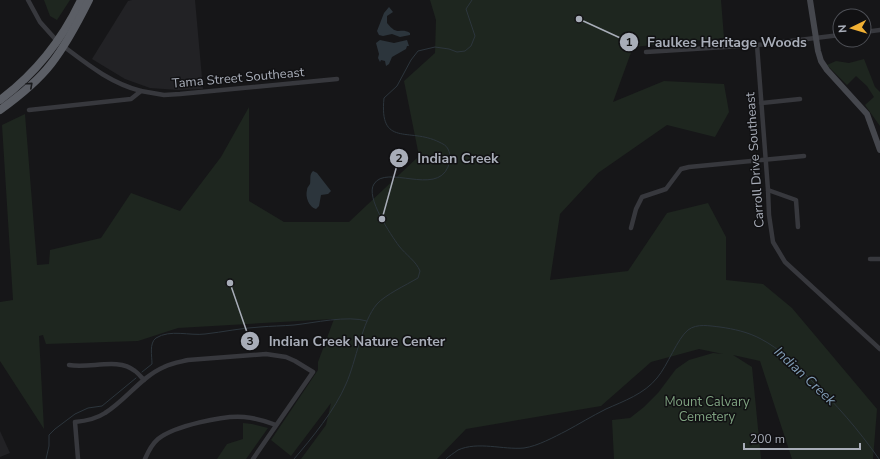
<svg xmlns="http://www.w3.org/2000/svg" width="880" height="459" viewBox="0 0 880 459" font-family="'Nunito Sans',sans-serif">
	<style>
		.built { fill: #222225 }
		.green { fill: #1e261f }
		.water { fill: #2c353c }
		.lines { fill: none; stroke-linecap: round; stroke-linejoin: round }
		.stream { stroke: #2c353c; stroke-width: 1 }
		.minor { stroke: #37383d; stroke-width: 4.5 }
		.secondary { stroke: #45474d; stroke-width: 6 }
		.trunk { stroke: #5b5e65; stroke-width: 8 }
		.oneway { stroke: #18191b }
		.labels { text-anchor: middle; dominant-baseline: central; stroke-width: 3; stroke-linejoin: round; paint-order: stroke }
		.street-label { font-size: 13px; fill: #a8adb8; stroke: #111113 }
		.park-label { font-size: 13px; fill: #7fa381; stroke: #111113 }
		.water-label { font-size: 14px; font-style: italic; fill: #7f9bb3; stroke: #111113 }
		.leader { fill: none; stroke: #a8adb8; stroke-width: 1.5 }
		.callout-dot { fill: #a8adb8; stroke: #111113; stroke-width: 1.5 }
		.mark-label { font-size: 12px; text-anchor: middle; font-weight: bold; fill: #111 }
		.callout-label { font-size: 14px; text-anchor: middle; font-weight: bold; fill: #a8adb8; stroke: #111113; stroke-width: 3; stroke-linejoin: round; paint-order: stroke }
	</style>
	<rect width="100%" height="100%" fill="#161618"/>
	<!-- built -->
	<g class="built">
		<path d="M132 0H195L203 89 178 90 150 88 125 79 92 59 128 1Z"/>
		<path d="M0 431 10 453 0 457Z"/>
	</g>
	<!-- green -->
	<g class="green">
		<path d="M44 0H70L57 20 50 16Z"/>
		<path d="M430 0H721L724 38 633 47 613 102 664 81 724 84 729 112 715 137 667 125 598 173 560 214 550 280 628 271 667 213 708 203 726 237V280L763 284 792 308 877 409 873 459H792L760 361 733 355 752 367 761 459H614L612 420 630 418 644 407 658 393 676 369 689 360 713 353 723 354 699 349 651 362 601 406 466 429 437 459H301L326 425 331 403 291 456 271 440 318 370V362L334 319 178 328 138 341 46 344 43 335 39 336 44 429 0 361V302L13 300 2 125 25 114 37 265 49 264 50 250 101 238 131 193 180 211 221 157 249 107V201L284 222H349L419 156 404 81 435 53 436 20Z"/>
		<path d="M864 59 875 87 880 92V126L865 105 874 97 867 86 856 76 847 85 827 65 836 61 849 63Z"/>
		<path d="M243 423 252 424 268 428 246 459H217L227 444 243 439Z"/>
	</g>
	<!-- water -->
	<g class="water">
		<path d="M389 7 393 12 387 16V23C398 37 400 27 410 33V35L400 37 392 34 383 36 379 35 377 31 384 13Z"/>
		<path d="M380 40 394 43 407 40 409 46H407L406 49 392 57 389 64 386 66 385 61 381 60 380 62 378 58 379 54 376 43Z"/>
		<path d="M313 171 317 173 331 191 328 194 321 195 319 206 316 209C309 207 305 197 307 190 307 187 309 186 310 184 311 179 309 175 313 171Z"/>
	</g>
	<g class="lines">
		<!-- stream -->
		<g class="stream">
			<path d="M142 372 152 364C152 356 149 343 156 338 170 329 190 336 205 334 223 332 241 328 260 327 271 326 282 326 294 325 314 323 347 315 367 321"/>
			<path d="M46 459 49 446V435L55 429 75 414 88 408 102 406 136 378"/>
			<path d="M294 459C312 438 335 410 346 384 356 362 362 321 377 304 385 295 406 285 418 278L420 271C416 261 406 255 399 246 391 235 365 197 374 184 386 164 436 196 448 167 450 161 451 155 448 149 446 145 443 144 439 142 409 127 379 148 384 98L397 86 411 60 418 51 435 47 449 49 457 52 465 51 471 46 475 36 466 9 472 0"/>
			<path d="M446 459C449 456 454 453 458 450 478 441 503 450 524 448 538 446 554 437 566 431 579 424 592 416 606 409 624 401 644 394 657 378 668 365 677 339 688 330 697 323 710 326 720 327 734 329 748 332 761 339 780 349 795 364 810 379 836 404 858 429 879 459"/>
		</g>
		<!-- minor -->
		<g class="minor">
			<path d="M28 0 40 22 57 41"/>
			<path d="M864 32 880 30"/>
			<path d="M757 45 768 190 769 215 773 242 785 262 880 349"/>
			<path d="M63 46C87 64 110 83 141 91"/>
			<path d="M646 52 757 45 840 35"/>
			<path d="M761 103 800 99"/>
			<path d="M29 110 131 99 141 91 164 95 180 94 337 79"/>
			<path d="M768 190 796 200 798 227"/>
			<path d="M631 228 636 209 642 197 666 189 681 169 689 167 804 156"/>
			<path d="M870 259H880"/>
			<path d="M69 365C90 369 118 357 135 371 138 373 141 377 144 380"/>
			<path d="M78 459 75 422C86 421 96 419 105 413 126 400 141 377 164 367 172 363 180 362 188 360L266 354 286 357 295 361 313 372 253 459"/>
			<path d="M145 459C148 452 152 444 158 439 174 426 224 415 244 417 255 418 266 421 276 425"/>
		</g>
		<!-- secondary -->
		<path class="secondary" d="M810 0 818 51 821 61 827 70 867 114 880 150"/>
		<!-- trunk -->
		<g class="trunk">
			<path d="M0 100C35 74 62 40 81 0"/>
			<path d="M0 110C18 97 37 82 51 64 66 45 78 22 89 0"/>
		</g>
	</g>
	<!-- one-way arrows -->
	<defs><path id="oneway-chevron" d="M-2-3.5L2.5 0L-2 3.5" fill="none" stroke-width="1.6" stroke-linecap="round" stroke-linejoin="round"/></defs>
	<use class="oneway" href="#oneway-chevron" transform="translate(30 85) rotate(-42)"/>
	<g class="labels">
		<!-- street labels -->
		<g class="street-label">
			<text transform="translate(238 78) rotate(-5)">Tama Street Southeast</text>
			<text transform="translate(755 160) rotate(-94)">Carroll Drive Southeast</text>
		</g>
		<!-- park labels -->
		<g class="park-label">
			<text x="707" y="402">Mount Calvary<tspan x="707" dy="15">Cemetery</tspan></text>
		</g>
		<!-- water labels -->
		<g class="water-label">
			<text transform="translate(805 376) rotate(43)">Indian Creek</text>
		</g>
	</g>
	<!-- callouts -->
	<path class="leader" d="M579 19L629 42M382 219L399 158M230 283L250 341"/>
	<g class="callout-dot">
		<circle cx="579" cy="19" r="4"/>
		<circle cx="382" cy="219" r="4"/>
		<circle cx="230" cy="283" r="4"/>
		<circle cx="629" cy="42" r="10"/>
		<circle cx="399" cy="158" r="10"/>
		<circle cx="250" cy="341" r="10"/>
	</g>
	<g class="mark-label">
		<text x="629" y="46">1</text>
		<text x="399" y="162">2</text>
		<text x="250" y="345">3</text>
	</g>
	<g class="callout-label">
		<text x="727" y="47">Faulkes Heritage Woods</text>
		<text x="458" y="163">Indian Creek</text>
		<text x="357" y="346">Indian Creek Nature Center</text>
	</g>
	<!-- north arrow -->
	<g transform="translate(852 28) rotate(265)"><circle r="19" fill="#111113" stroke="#4d4f55"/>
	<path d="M0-3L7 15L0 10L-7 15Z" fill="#f2b134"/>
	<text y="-6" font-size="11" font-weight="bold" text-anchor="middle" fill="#a8adb8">N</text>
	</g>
	<!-- scale -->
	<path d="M744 443v6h116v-6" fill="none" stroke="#a8adb8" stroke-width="2"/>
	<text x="750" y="443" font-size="12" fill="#a8adb8" stroke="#111113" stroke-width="3" paint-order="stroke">200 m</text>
</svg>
